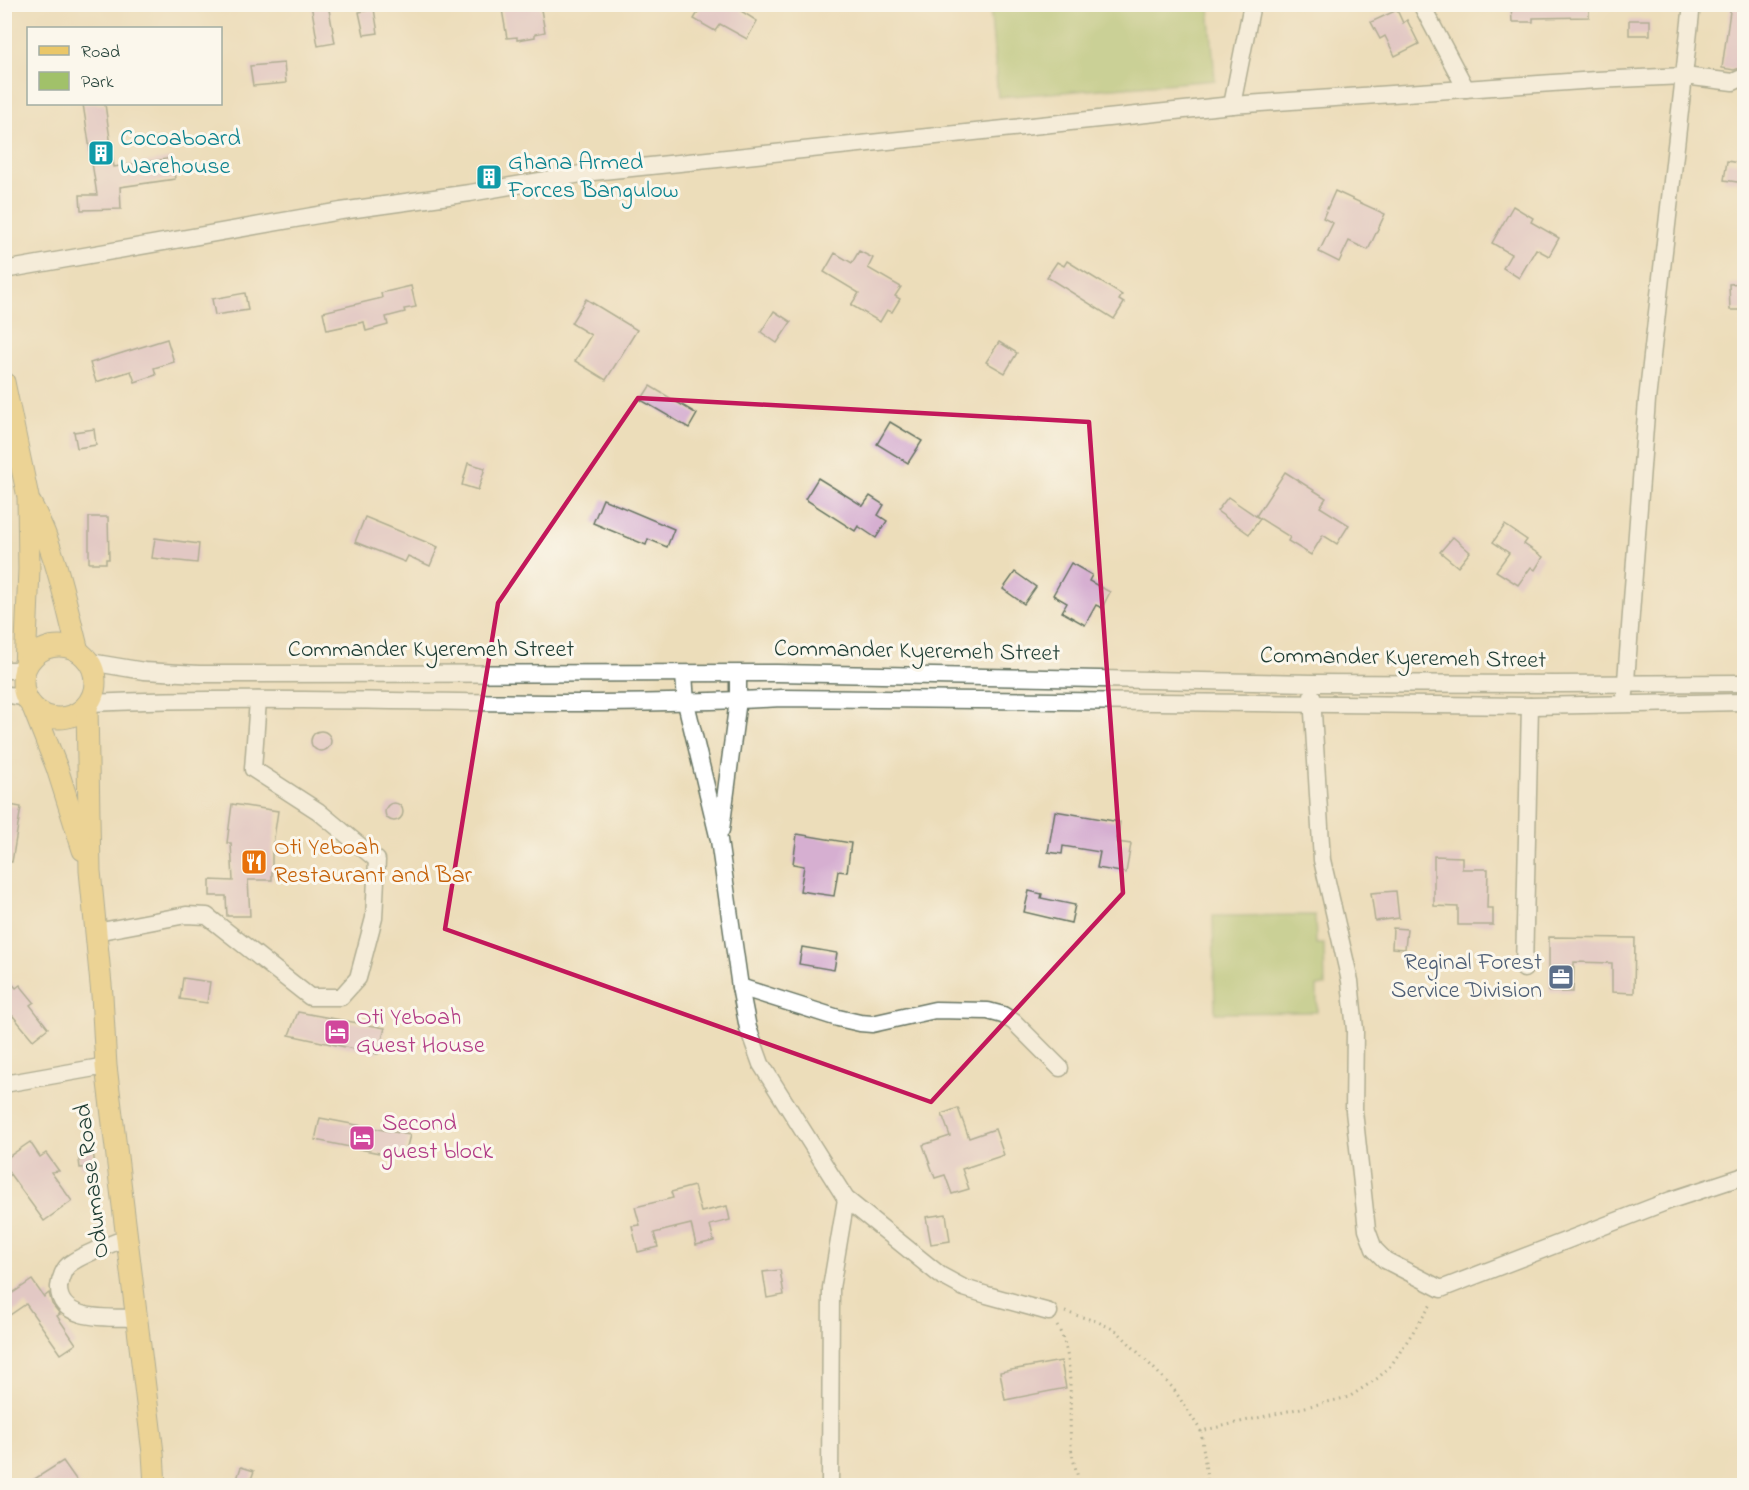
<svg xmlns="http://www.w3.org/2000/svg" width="1749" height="1490" viewBox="0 0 1749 1490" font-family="'Indie Flower',sans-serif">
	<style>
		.green { fill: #a1c16a; stroke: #607f4f; stroke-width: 1.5 }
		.building { fill: #d6afd1 }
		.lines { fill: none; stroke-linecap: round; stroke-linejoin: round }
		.minor-casing { stroke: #677563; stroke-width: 19 }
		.major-casing { stroke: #677563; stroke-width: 23 }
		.path { stroke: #677563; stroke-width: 3; stroke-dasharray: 1.5 4.5; stroke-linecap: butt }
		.minor { stroke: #fff; stroke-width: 16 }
		.major { stroke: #eac769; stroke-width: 21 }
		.marked { fill: none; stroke: #c2185b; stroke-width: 4.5; stroke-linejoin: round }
		.labels { text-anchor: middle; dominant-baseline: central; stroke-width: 6; stroke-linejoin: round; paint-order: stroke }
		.culture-label { font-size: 24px; fill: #0d838f; stroke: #fbf7ec; text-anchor: start }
		.street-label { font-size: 24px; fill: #1f3d34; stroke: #fbf7ec }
		.food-label { font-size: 24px; fill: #c56008; stroke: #fbf7ec; text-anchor: start }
		.service-label { font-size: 24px; fill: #4e5e75; stroke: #fbf7ec; text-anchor: end }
		.hotel-label { font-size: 24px; fill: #b23c85; stroke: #fbf7ec; text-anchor: start }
	</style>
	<rect width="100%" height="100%" fill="#fbf7ec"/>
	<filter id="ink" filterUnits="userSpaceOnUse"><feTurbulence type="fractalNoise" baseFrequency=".0167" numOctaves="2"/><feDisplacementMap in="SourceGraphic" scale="12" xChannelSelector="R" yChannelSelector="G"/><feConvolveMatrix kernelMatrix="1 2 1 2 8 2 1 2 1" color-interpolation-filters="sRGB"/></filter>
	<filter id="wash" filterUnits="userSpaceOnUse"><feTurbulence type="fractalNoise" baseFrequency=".008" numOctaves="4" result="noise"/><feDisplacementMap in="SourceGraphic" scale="24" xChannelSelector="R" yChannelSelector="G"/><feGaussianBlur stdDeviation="1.35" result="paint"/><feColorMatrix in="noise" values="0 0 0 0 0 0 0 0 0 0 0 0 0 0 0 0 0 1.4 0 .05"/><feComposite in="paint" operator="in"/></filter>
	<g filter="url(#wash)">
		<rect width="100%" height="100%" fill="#ecddba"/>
		<!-- green -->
		<g class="green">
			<path d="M990 5H1209L1215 80 998 97Z"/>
			<path d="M1315 915 1316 944H1324L1325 986H1317V1012L1215 1013 1213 916Z"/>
		</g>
		<g id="blocks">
			<!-- building -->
			<g class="building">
				<path d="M311 4H328L335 43 318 46Z"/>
				<path d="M501 4H540L545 32 535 34V37L517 40V37L507 38Z"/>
				<path d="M703 4H745L741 11 757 21 747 39 720 24 715 31 694 19Z"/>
				<path d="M1511 4H1589V17L1533 18V22H1512Z"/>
				<path d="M1731 4H1744L1743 67 1734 70 1722 68Z"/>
				<path d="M374 9 378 33 364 35 359 12Z"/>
				<path d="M1397 10 1403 23 1407 20 1419 44 1395 56 1385 36 1380 39 1371 22Z"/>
				<rect x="1629" y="20" width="21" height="15"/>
				<path d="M284 63 286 83 253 86 250 66Z"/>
				<path d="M83 104H105L114 167 172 158 175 179 120 187 121 209 81 210 80 195H97Z"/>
				<path d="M1727 161 1744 164V183L1724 180Z"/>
				<path d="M1335 191 1385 214 1368 250 1349 241 1339 262 1319 252 1333 223 1323 218Z"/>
				<path d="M1513 206 1533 218 1531 222 1559 238 1549 256 1536 249 1519 278 1503 268 1511 254 1492 243Z"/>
				<path d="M859 251 873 258 868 268 901 287 895 296 900 299 892 312 887 310 880 322 851 305 859 293 824 272 835 253 852 263Z"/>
				<path d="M1067 261 1122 295 1119 300 1124 303 1114 319 1047 277 1057 262 1064 266Z"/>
				<path d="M1744 283V310H1730L1729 284Z"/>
				<path d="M411 286 416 307 404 309 405 312 386 317 388 325 366 331 364 322 327 330 323 312 382 298 381 293Z"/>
				<path d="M245 293 248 310 215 315 212 299Z"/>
				<path d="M586 299 637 330 606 380 575 361 591 335 571 323Z"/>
				<path d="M774 311 791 322 777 343 761 332Z"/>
				<path d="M167 339 174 362 154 368 156 375 135 382 131 371 96 382 90 363Z"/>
				<path d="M999 342 1017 353 1005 373 986 362Z"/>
				<path d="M650 386 697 414 689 428 641 400Z"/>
				<path d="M890 422 922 441 908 463 877 444Z"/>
				<path d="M94 429 96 445 77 448 74 432Z"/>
				<path d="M468 463 485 468 478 490 462 485Z"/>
				<path d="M1285 472 1326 498 1320 507 1349 525 1337 544 1323 535 1311 555 1288 541 1290 537 1256 516Z"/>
				<path d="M818 478 863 506 870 496 884 505 878 515 887 521 876 538 858 526 855 531 805 499Z"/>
				<path d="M1228 497 1260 519 1249 534 1217 511Z"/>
				<path d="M603 499 674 529 667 547 648 539 646 545 593 523Z"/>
				<path d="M89 517H108L109 559H106V563H89Z"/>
				<path d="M365 517 438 547 430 566 408 556 405 562 355 542Z"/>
				<path d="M1505 525 1527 540 1524 544 1543 557 1535 570 1531 567 1518 585 1496 571 1509 553 1493 542Z"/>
				<path d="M1453 537 1470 552 1458 567 1440 552Z"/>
				<path d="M155 538 199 544 197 563 152 558Z"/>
				<path d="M1071 563 1092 575 1089 581 1110 592 1102 608 1096 605 1085 625 1062 612 1067 603 1053 595Z"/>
				<path d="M1015 572 1036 587 1024 604 1003 589Z"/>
				<circle cx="321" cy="741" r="10"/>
				<circle cx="394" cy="812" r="9"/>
				<path d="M4 804 21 807 12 862H4Z"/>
				<path d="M232 804 278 811 272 852V880H248L250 916H227L226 896H210V880L233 881 231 843H227Z"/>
				<path d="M1055 811 1120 822 1117 842 1131 844 1126 873 1097 868 1100 852 1063 846 1062 854 1048 852Z"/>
				<path d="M797 834 851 843 847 872 838 871 834 896 800 891 804 866 793 864Z"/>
				<path d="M1434 856 1462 857V869H1488L1487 908H1493V925H1458V907L1434 906Z"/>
				<path d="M1029 891 1042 894 1041 898 1075 905 1071 923 1024 912Z"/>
				<path d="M1396 891 1399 918 1375 921 1371 893Z"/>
				<path d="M1393 928 1407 929 1405 949 1392 948Z"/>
				<path d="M1549 937 1635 938 1634 993 1612 992V963L1574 962 1573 992H1549Z"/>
				<path d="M802 947 837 953 834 970 799 964Z"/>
				<path d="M4 974 16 988 20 985 34 1002 30 1005 48 1028 33 1040 13 1016 4 1022Z"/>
				<path d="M183 978 210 982 207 1003 180 999Z"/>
				<path d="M298 1012 385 1028 378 1054 289 1035Z"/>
				<path d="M958 1108 969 1138 995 1129 1004 1155 962 1169 969 1189 952 1194 945 1175 935 1178 923 1145 950 1136 942 1114Z"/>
				<path d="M320 1118 410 1135 404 1158 315 1140Z"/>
				<path d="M30 1142 40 1157 46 1153 59 1171 51 1172 72 1201 44 1221 4 1166V1160Z"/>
				<path d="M93 1150 95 1167 80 1168 78 1152Z"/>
				<path d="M694 1186 701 1212 727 1206 730 1220 710 1225 714 1241 696 1245 691 1224 654 1233 658 1247 638 1252 632 1226 640 1225 635 1207 673 1198 671 1192Z"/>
				<path d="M946 1214 950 1241 931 1244 926 1217Z"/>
				<path d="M780 1270 784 1295 767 1298 763 1272Z"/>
				<path d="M32 1280 44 1297 49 1293 52 1304 60 1314 57 1316 76 1344 61 1354 26 1304 4 1319V1299Z"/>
				<path d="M1061 1361 1066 1388 1005 1400 1000 1372Z"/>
				<path d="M63 1461 80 1485H25Z"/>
				<path d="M241 1467 254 1471 249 1485H235Z"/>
			</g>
		</g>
	</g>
	<g filter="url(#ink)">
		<use href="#blocks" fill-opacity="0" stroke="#677563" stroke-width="1.5"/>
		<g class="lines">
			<defs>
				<g id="minor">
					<path d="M1421 4 1466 89"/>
					<path d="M1232 105 1252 4"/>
					<path d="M4 270 341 211 470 193 593 172 1232 105 1596 80 1684 76 1692 4"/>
					<path d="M90 662 144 671 199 674 777 673 1312 683 1554 684 1744 683"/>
					<path d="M4 670H24"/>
					<path d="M684 674 686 703 719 840 740 987 748 1028 761 1064 846 1199 940 1275 964 1288 987 1295 1049 1312"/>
					<path d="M4 694 26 698"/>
					<path d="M1625 694 1647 400 1684 76 1733 82 1744 77"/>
					<path d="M1312 696 1322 860 1350 981 1355 1030 1354 1111 1367 1230 1374 1249 1385 1260 1441 1289 1671 1200 1744 1176"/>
					<path d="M90 703C320 693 551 711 781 698L1530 706 1744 702"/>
					<path d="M721 830 738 700V674"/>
					<path d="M96 932 186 915 207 916 310 997H341L358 978 374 918 377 860 318 811 253 769 258 700"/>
					<path d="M1524 969 1530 706"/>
					<path d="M740 987 838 1018 860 1023 872 1024 935 1010 988 1011 1003 1015 1014 1022 1060 1068"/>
					<path d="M4 1084 106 1066"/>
					<path d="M125 1238C108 1246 87 1252 71 1263 64 1267 60 1279 59 1287 58 1323 112 1317 135 1318"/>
					<path d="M830 1486 831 1288 846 1199"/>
				</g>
				<g id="major">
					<path d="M4 382 28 497 29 569 25 668"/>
					<path d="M31 504C56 550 65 601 78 651"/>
					<circle cx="59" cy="682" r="36"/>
					<path d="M87 706 90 871 102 995 106 1066 153 1453 155 1486"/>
					<path d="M34 710 57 768 83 850"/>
				</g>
			</defs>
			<!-- minor casing -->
			<use href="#minor" class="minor-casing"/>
			<!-- major casing -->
			<use href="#major" class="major-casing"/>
			<!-- path -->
			<g class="path">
				<path d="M1065 1312 1096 1321 1117 1331 1173 1388 1201 1431"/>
				<path d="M1057 1326C1076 1357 1068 1409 1071 1445 1072 1458 1077 1472 1080 1486"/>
				<path d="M1208 1486 1201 1431 1349 1397 1378 1378 1392 1364 1432 1303"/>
			</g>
			<!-- minor -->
			<use href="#minor" class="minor"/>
			<!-- major -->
			<use href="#major" class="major"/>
		</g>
	</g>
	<!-- marked area -->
	<path d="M0 0H1749V1490H0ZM638 398 1089 422 1123 893 931 1102 445 929 498 603Z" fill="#ecddba" fill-opacity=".55" fill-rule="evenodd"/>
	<path class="marked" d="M638 398 1089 422 1123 893 931 1102 445 929 498 603Z"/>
	<!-- icons -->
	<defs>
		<symbol id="building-square" viewBox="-11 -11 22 22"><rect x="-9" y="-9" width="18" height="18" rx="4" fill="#0f9aa8" stroke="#fbf7ec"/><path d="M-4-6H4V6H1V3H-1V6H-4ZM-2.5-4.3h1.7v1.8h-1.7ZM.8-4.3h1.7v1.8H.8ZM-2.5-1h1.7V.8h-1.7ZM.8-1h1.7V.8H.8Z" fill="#fff"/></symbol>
		<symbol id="restaurant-square" viewBox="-11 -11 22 22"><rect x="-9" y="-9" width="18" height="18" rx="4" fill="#e8710a" stroke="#fbf7ec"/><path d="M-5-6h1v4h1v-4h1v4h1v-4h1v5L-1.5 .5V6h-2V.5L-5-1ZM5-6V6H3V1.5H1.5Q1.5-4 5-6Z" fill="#fff"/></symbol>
		<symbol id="office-square" viewBox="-11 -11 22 22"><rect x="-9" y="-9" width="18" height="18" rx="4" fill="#5c6f8a" stroke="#fbf7ec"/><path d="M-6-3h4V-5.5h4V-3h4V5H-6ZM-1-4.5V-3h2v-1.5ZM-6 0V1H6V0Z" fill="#fff"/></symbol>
		<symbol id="hotel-square" viewBox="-11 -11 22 22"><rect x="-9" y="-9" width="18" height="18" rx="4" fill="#d1479c" stroke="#fbf7ec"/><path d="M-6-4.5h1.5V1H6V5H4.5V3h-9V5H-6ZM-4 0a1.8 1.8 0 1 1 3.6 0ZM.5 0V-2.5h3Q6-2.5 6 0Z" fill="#fff"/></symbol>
	</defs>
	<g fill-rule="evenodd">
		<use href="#building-square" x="86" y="138" width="30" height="30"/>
		<use href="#building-square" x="474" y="162" width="30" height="30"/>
		<use href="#restaurant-square" x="239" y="847" width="30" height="30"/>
		<use href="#office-square" x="1546" y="962" width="30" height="30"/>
		<use href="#hotel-square" x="322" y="1017" width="30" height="30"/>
		<use href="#hotel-square" x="347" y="1123" width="30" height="30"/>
	</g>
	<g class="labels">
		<!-- culture labels -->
		<g class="culture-label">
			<text x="120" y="139">Cocoaboard<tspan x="120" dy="28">Warehouse</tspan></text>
			<text x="508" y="163">Ghana Armed<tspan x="508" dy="28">Forces Bangulow</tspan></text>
		</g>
		<!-- street labels -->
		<g class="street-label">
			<text x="431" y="650">Commander Kyeremeh Street</text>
			<text transform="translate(917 652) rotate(1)">Commander Kyeremeh Street</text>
			<text transform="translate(1403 659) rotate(1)">Commander Kyeremeh Street</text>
			<text transform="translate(93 1181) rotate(-97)">Odumase Road</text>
		</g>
		<!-- food labels -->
		<g class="food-label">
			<text x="274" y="848">Oti Yeboah<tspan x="274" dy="28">Restaurant and Bar</tspan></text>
		</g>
		<!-- service labels -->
		<g class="service-label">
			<text x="1542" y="963">Reginal Forest<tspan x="1542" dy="28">Service Division</tspan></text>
		</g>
		<!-- hotel labels -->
		<g class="hotel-label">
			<text x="356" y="1018">Oti Yeboah<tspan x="356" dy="28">Guest House</tspan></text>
			<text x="382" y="1124">Second<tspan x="382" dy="28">guest block</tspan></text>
		</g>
	</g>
	<!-- margin -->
	<rect width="1749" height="1490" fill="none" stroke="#fbf7ec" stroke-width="24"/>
	<!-- legend -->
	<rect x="27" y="27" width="195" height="78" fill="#fbf7ec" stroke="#a3ada2" stroke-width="1.5"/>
	<rect x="39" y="46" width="30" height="9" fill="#eac769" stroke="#a3ada2" stroke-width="1.5"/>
	<text x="81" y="57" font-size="18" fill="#1f3d34">Road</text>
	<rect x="39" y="72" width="30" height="18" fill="#a1c16a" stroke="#a3ada2" stroke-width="1.5"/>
	<text x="81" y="87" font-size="18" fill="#1f3d34">Park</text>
</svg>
